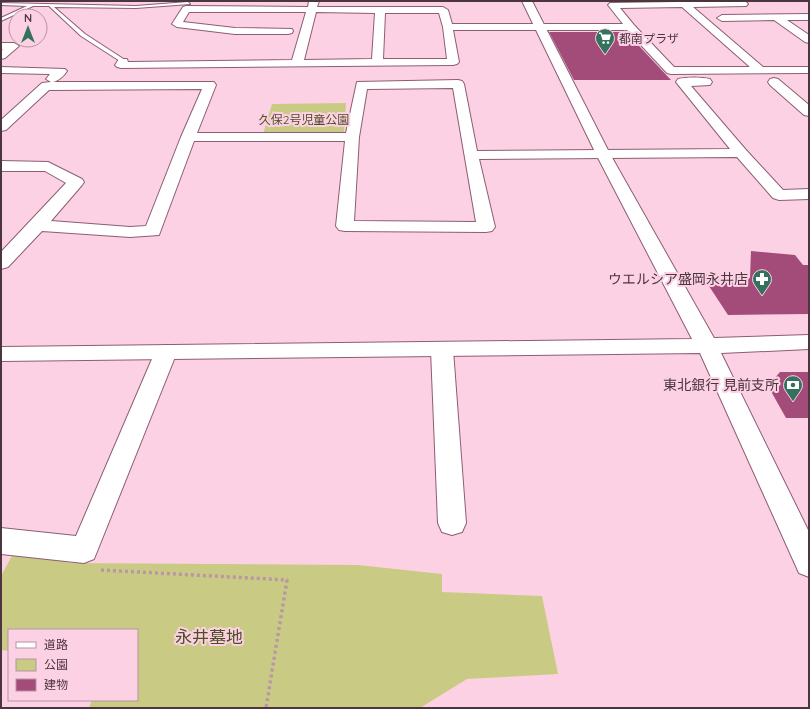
<svg xmlns="http://www.w3.org/2000/svg" width="810" height="709" viewBox="0 0 810 709" font-family="Quicksand,'Noto Sans JP',sans-serif">
	<style>
		.green { fill: #c9cb85 }
		.building { fill: #a34c79 }
		.lines { fill: none; stroke-linecap: round; stroke-linejoin: round }
		.lane-casing { stroke: #8c5d73; stroke-width: 2 }
		.street-casing { stroke: #8c5d73; stroke-width: 2 }
		.secondary-casing { stroke: #8c5d73; stroke-width: 2 }
		.path { stroke: #ba96a6; stroke-width: 3.5; stroke-dasharray: 3 3; stroke-linecap: butt }
		.lane { fill: #fff; fill-rule: evenodd }
		.street { fill: #fff; fill-rule: evenodd }
		.secondary { fill: #fff; fill-rule: evenodd }
		.labels { text-anchor: middle; dominant-baseline: central; stroke-width: 4; stroke-linejoin: round; paint-order: stroke }
		.far-poi-label { font-size: 12px; fill: #4b353f; stroke: #fdd1e4; text-anchor: start }
		.far-park-label { font-size: 12px; fill: #4f4f25; stroke: #fdd1e4 }
		.poi-label { font-size: 14px; fill: #4b353f; stroke: #fdd1e4; text-anchor: end }
		.near-park-label { font-size: 17px; fill: #4f4f25; stroke: #fdd1e4 }
	</style>
	<rect width="100%" height="100%" fill="#fdd1e4"/>
	<!-- green -->
	<g class="green">
		<path d="M346 103 344 134H263L272 104Z"/>
		<path d="M13 554 70 557 69 563 358 565 442 574V592L542 596 558 674 467 679 420 708 326 707V708H89L92 700H137V630H9V651L1 650V576Z"/>
	</g>
	<!-- building -->
	<g class="building">
		<path d="M549 32H626L671 80H574Z"/>
		<path d="M751 251 795 255 803 265H809V314L728 315 701 274 750 278Z"/>
		<path d="M780 372H809V418H786L768 386Z"/>
	</g>
	<g class="lines">
		<defs>
			<path id="lane" d="M188 2 190 4 136 8 54 7 85 34 125 60 126 61 123 63 81 36 49 6H33L1 21V18L27 6 1 5V3L136 6Z"/>
			<g id="street">
				<path d="M309 1H319L317 7H443L448 10 452 24H623L608 5 610 3 743 1 746 2 748 4 746 6 693 7 763 67H809V73L671 74 667 73 627 30H453L459 62 457 64 453 65 121 68 117 67 115 65 119 59H127L128 62 292 60 306 12H189L183 22 235 28 292 29 293 31 292 33 288 34H235L177 27 172 24 183 7 186 6 308 7ZM682 7 750 67H674L634 25 620 8ZM316 12 375 13 372 59 304 60ZM385 13H439L443 27 447 59H383Z"/>
				<path d="M809 14V20H787L809 35V43L805 42 774 20 722 21 717 18 722 15Z"/>
				<path d="M1 43H14L19 46 5 58 1 59V51L3 49H1Z"/>
				<path d="M1 67 65 69 67 71C64 76 58 81 53 82H214L216 85 197 133H346L357 82 458 80 462 81 464 84 477 151 730 149 676 82 678 79C687 77 701 77 710 79L712 82 710 85 691 86 746 150 783 190 809 189V199L779 200 773 198 737 157 479 159 495 227 492 231 486 232 345 231 339 230 336 226 345 141H194L159 235 130 237 42 231 8 267 1 269V252L66 183 45 171H1V161L48 162 82 179 84 182 82 185 51 221 130 227 146 226 181 137 202 89 49 90 6 130 1 131V120L42 83 51 82 46 79 50 74 1 73ZM453 88 476 222 354 221 359 137 367 89Z"/>
				<path d="M774 78 778 79 809 105V116L804 115 770 85 768 82 770 79Z"/>
				<path d="M442 343 450 345 453 350 466 523 462 532 452 535 442 532 438 523 431 350 434 345Z"/>
				<path d="M166 345 174 347 177 352 94 559 84 563 1 554V528L76 536 155 352 158 347Z"/>
			</g>
			<path id="secondary" d="M522 1H532L610 154 714 338 809 335V349L721 353 809 532V577L799 573 700 353 1 361V347L692 339 596 154Z"/>
		</defs>
		<!-- lane casing -->
		<use href="#lane" class="lane-casing"/>
		<!-- street casing -->
		<use href="#street" class="street-casing"/>
		<!-- secondary casing -->
		<use href="#secondary" class="secondary-casing"/>
		<!-- path -->
		<path class="path" d="M101 570 287 580 266 708"/>
		<!-- lane -->
		<use href="#lane" class="lane"/>
		<!-- street -->
		<use href="#street" class="street"/>
		<!-- secondary -->
		<use href="#secondary" class="secondary"/>
	</g>
	<!-- icons -->
	<defs>
		<symbol id="supermarket-pin" viewBox="-11 -11 22 30"><path d="M0 17L-7.5 6A9.5 9.5 0 1 1 7.5 6Z" fill="#34725d" stroke="#fdd1e4"/><path d="M-6-5.5h2.5l.6 2H6L4.5 2H-2.5L-4.4-4H-6ZM-1.5 3.2a1.3 1.3 0 1 0 .1 0ZM3 3.2a1.3 1.3 0 1 0 .1 0Z" fill="#fff"/></symbol>
		<symbol id="pharmacy-pin" viewBox="-11 -11 22 30"><path d="M0 17L-7.5 6A9.5 9.5 0 1 1 7.5 6Z" fill="#34725d" stroke="#fdd1e4"/><path d="M-2-6h4v4h4v4h-4v4h-4v-4h-4v-4h4Z" fill="#fff"/></symbol>
		<symbol id="bank-pin" viewBox="-11 -11 22 30"><path d="M0 17L-7.5 6A9.5 9.5 0 1 1 7.5 6Z" fill="#34725d" stroke="#fdd1e4"/><path d="M-6-4H6V4H-6ZM0-2.3a2.3 2.3 0 1 0 0 4.6a2.3 2.3 0 1 0 0-4.6Z" fill="#fff"/></symbol>
	</defs>
	<g fill-rule="evenodd">
		<use href="#supermarket-pin" x="594" y="27" width="22" height="30"/>
		<use href="#pharmacy-pin" x="751" y="268" width="22" height="30"/>
		<use href="#bank-pin" x="782" y="374" width="22" height="30"/>
	</g>
	<g class="labels">
		<!-- far-poi labels -->
		<g class="far-poi-label">
			<text x="619" y="38">都南プラザ</text>
		</g>
		<!-- far-park labels -->
		<g class="far-park-label">
			<text x="304" y="119">久保2号児童公園</text>
		</g>
		<!-- poi labels -->
		<g class="poi-label">
			<text x="748" y="279">ウエルシア盛岡永井店</text>
			<text x="779" y="385">東北銀行 見前支所</text>
		</g>
		<!-- near-park labels -->
		<g class="near-park-label">
			<text x="209" y="636">永井墓地</text>
		</g>
	</g>
	<!-- border -->
	<rect width="810" height="709" fill="none" stroke="#4b353f" stroke-width="4"/>
	<!-- legend -->
	<rect x="8" y="629" width="130" height="72" fill="#fdd1e4" stroke="#b693a2"/>
	<rect x="16" y="642" width="20" height="6" fill="#ffffff" stroke="#b693a2"/>
	<text x="44" y="649" font-size="12" fill="#4b353f">道路</text>
	<rect x="16" y="659" width="20" height="12" fill="#c9cb85" stroke="#b693a2"/>
	<text x="44" y="669" font-size="12" fill="#4b353f">公園</text>
	<rect x="16" y="679" width="20" height="12" fill="#a34c79" stroke="#b693a2"/>
	<text x="44" y="689" font-size="12" fill="#4b353f">建物</text>
	<!-- north arrow -->
	<g transform="translate(28 28)"><circle r="19" fill="#fdd1e4" stroke="#b693a2"/>
	<path d="M0-3L7 15L0 10L-7 15Z" fill="#34725d"/>
	<text y="-6" font-size="11" font-weight="bold" text-anchor="middle" fill="#4b353f">N</text>
	</g>
</svg>
